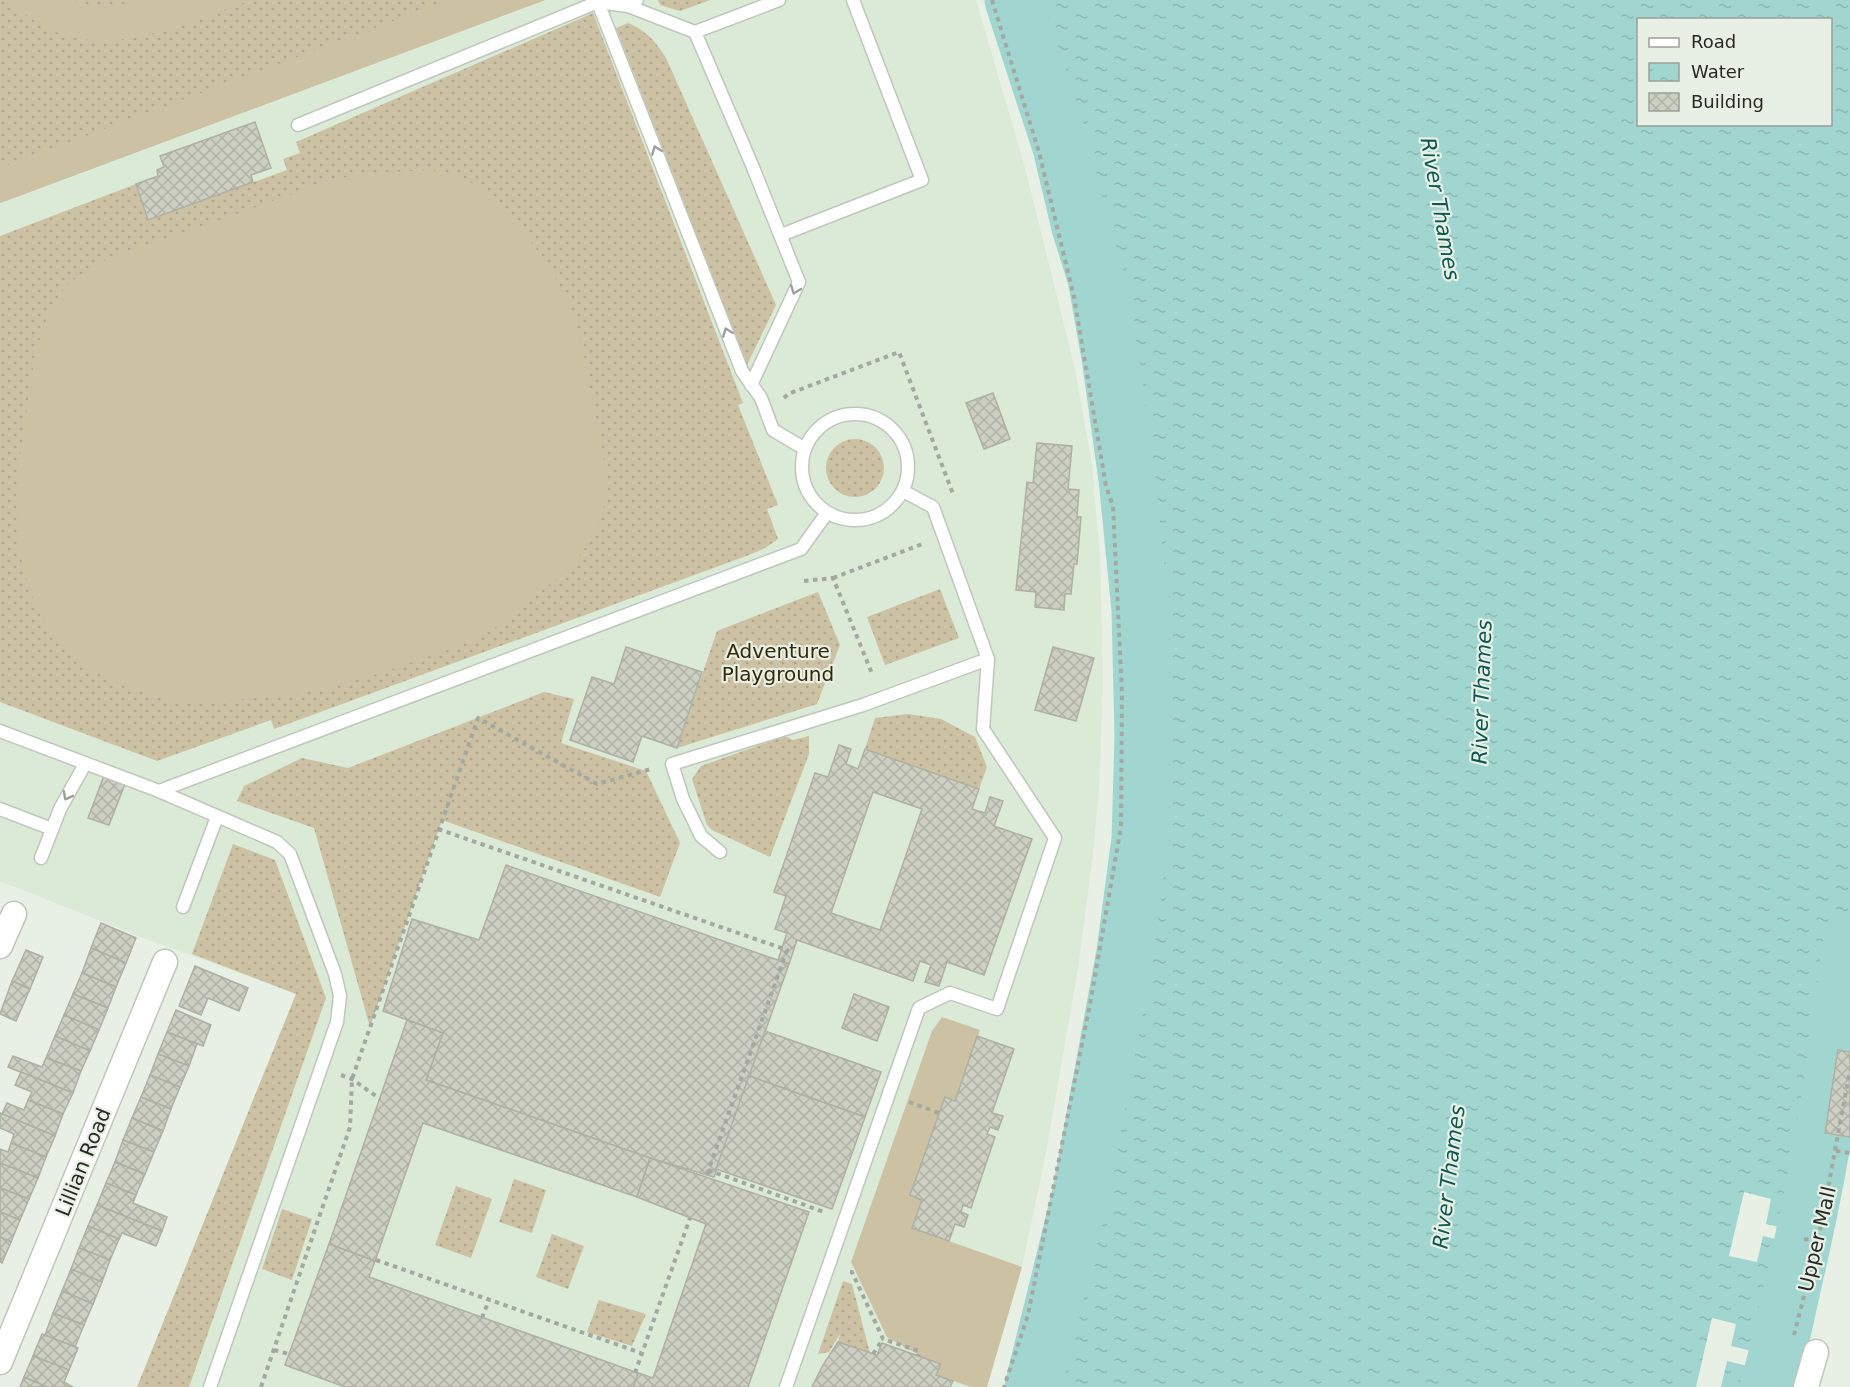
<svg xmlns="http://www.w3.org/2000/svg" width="1850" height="1387" viewBox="0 0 1850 1387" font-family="'DejaVu Sans',sans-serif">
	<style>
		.built { fill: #dbe9d7 }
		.grass { fill: url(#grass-dots) }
		.garden { fill: #cdc1a4 }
		.water { fill: url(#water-ripples); fill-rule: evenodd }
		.pier { fill: #e8f0e5 }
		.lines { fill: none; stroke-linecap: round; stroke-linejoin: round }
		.river { stroke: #a1d6d0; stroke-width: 57 }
		.building { fill: url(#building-cross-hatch); stroke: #aeb0a3; stroke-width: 1.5; fill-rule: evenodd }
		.service-casing { stroke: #bfc7bd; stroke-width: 15 }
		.minor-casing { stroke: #bfc7bd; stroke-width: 27 }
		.path { stroke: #a3a9a1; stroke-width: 4; stroke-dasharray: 4.5 4.5; stroke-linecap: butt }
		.service { stroke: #fff; stroke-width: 12 }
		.minor { stroke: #fff; stroke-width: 24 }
		.oneway { stroke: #9d9f9d }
		.labels { text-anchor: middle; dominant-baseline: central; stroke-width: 4.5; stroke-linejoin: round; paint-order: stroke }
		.park-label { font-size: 20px; fill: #352807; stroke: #e8f0e5 }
		.street-label { font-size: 20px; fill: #262925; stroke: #e8f0e5 }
		.water-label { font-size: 21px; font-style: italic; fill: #0c5752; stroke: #e8f0e5 }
	</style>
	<defs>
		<pattern id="grass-dots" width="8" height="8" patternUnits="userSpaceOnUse" patternTransform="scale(1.5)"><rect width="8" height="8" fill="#cdc1a4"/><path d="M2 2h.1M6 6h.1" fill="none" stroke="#b0a68d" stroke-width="1.8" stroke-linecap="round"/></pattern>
		<pattern id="water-ripples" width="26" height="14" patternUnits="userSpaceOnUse" patternTransform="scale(1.5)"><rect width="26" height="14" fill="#a1d6d0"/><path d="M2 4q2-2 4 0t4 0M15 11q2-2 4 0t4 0" fill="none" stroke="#8ab8b2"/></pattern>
		<pattern id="building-cross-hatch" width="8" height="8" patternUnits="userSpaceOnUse" patternTransform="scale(1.5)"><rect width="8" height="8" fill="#cecfc3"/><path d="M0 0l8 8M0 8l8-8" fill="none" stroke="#b1b2a7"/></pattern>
	</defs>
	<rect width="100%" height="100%" fill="#e8f0e5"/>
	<!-- built -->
	<path class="built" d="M0 0H976L1024 164 1075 369 1092 465 1100 557 1103 680 1099 790 1092 862 1078 969 1045 1158 1022 1267 987 1387H137L296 994 141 937 0 881Z"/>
	<!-- grass -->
	<g class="grass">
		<path d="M0 0H545L0 203Z"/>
		<path d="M658 0H710L680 11 660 5Z"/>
		<path d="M593 13 743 403 738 405 778 505 767 509 778 539 765 548 749 555 274 729 271 720 157 761 0 702V236L136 184 149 220 287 170 283 159 300 153 296 142Z"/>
		<path d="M628 23C646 30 657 43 666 58L776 305 747 365 616 28Z"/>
		<circle cx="855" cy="468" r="29"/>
		<path d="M940 589 959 638 885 665 867 617Z"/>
		<path d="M818 592 840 645 817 704 677 748 717 631Z"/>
		<path d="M544 692 574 699 561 743 646 771 680 843 660 897 442 820 370 1027 314 828 237 801 244 786 302 758 348 768Z"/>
		<path d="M908 714 941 719 975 737 987 767 979 789 865 749 875 718Z"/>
		<path d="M785 736 793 740 809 736V754L770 857 712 830 707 825 692 779 701 766Z"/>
		<path d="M233 844 275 860 326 998 189 1387H137L296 994 192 954Z"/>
		<path d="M514 1179 546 1190 532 1233 499 1222Z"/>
		<path d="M456 1186 492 1199 471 1258 435 1245Z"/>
		<path d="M282 1209 312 1219 292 1280 262 1269Z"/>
		<path d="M552 1234 584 1246 568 1289 536 1277Z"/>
		<path d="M843 1281 852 1284 870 1353 838 1342 840 1334 829 1352 818 1354Z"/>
		<path d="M599 1300 646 1314 632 1346 587 1332Z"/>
	</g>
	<!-- garden -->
	<g class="garden">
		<path d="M9 0H68L85 5 107 7 143 0H252C169 28 83 75 9 0Z"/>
		<path d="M449 0H545L0 203V168Z"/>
		<path d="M431 170C443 172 455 174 466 180 503 197 558 273 572 311 583 342 588 376 594 408 602 448 615 494 595 532 584 554 566 571 548 586 527 603 506 621 483 635 464 645 444 651 424 658 384 672 344 686 302 693 288 696 272 696 257 698 229 701 205 705 177 701 156 699 136 690 117 682 99 675 77 663 64 649 26 607 13 543 17 488 18 464 23 440 26 416 31 378 38 317 65 288 91 260 135 249 170 237 199 227 227 217 256 207 286 197 318 182 350 176 377 171 404 172 431 170Z"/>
		<path d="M942 1017 980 1030 955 1101 945 1098 910 1195 922 1200 912 1228 1022 1267 987 1387H971L936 1375 940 1363 924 1358 887 1337 851 1262 932 1031Z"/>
	</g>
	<!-- water -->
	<path class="water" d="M1013 0H1850V950C1837 1061 1820 1171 1794 1280 1786 1316 1779 1352 1768 1387H1033L1081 1192 1125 952 1140 839 1143 737 1140 610 1127 479 1110 357 1096 278 1080 227 1061 147ZM1638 20H1830V124H1638Z"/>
	<!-- pier -->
	<g class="pier">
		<path d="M1744 1192 1771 1199 1766 1224 1805 1233 1802 1245 1763 1236 1757 1262 1729 1256Z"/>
		<path d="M1712 1318 1736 1324 1731 1346 1777 1357 1773 1372 1727 1361 1721 1387H1696Z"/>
	</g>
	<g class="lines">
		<!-- river -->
		<g class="river">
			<path d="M1013 0 1061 147 1080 227 1096 278 1110 357 1127 479 1140 610 1143 737 1140 839 1125 952 1081 1192 1033 1387"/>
			<path d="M1768 1387C1779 1352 1786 1316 1794 1280 1820 1171 1837 1061 1850 950"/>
		</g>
	</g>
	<!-- building -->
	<g class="building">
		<path d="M255 122 271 168 251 175 253 182 148 220 136 184 158 176 157 170 164 167 160 156Z"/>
		<path d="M993 393 1010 439 984 449 966 403Z"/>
		<path d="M1037 443 1072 446 1068 489 1079 490 1077 517H1081L1077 564H1074L1071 594H1065L1064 610 1035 607 1036 592 1016 590 1027 482 1033 483Z"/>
		<path d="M626 647 702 672 677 748 642 736 633 762 570 740 592 677 614 684Z"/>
		<path d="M1053 647 1094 658 1076 721 1035 710Z"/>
		<path d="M839 745 851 749 846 764 858 769 865 749 979 789 972 809 985 813 990 797 1003 801 994 826 1032 839 984 975 947 962 939 986 925 982 931 965 920 961 913 981 797 940 789 964 778 960 787 933 775 929 786 896 774 892 815 773 828 777ZM873 792 922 809 880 930 831 913Z"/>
		<path d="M104 776 125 784 109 825 88 818Z"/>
		<path d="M506 865 789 964 714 1177 650 1158 426 1080 443 1033 383 1011 412 919 479 940Z"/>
		<path d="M101 923 136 938 126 963 91 948Z"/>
		<path d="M91 948 126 963 116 987 82 973Z"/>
		<path d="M26 950 43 957 30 989 12 981Z"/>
		<path d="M195 966 248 988 239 1011 208 998 201 1015 179 1006Z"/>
		<path d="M82 973 116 987 108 1008 73 994Z"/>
		<path d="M12 981 30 989 16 1021 0 1014Z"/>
		<path d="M73 994 108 1008 99 1030 64 1015Z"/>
		<path d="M854 994 889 1007 877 1041 842 1028Z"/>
		<path d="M176 1010 211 1025 203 1046 167 1032Z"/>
		<path d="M64 1015 99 1030 90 1051 55 1036Z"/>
		<path d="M407 1020 443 1033 426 1080 650 1158 637 1197 423 1123 375 1261 329 1244Z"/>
		<path d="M765 1031 881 1072 865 1117 749 1076Z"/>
		<path d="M167 1032 197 1044 189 1066 158 1054Z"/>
		<path d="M55 1036 90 1051 81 1071 46 1058Z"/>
		<path d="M977 1036 1014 1049 992 1113 1003 1116 998 1130 990 1127 987 1134 995 1137 971 1208 963 1205 961 1212 968 1215 964 1227 955 1224 949 1241 912 1228 922 1200 910 1195 945 1097 955 1101Z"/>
		<path d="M1838 1050 1850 1052V1137L1825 1133Z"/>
		<path d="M158 1054 189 1066 180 1087 150 1075Z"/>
		<path d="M13 1056 42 1067 46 1058 81 1071 73 1093 8 1067Z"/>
		<path d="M21 1072 73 1093 63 1114 28 1100 32 1092 15 1085Z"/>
		<path d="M150 1075 180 1087 171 1109 141 1097Z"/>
		<path d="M749 1076 865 1117 832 1209 716 1169Z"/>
		<path d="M141 1097 171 1109 163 1131 132 1118Z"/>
		<path d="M28 1100 63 1114 55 1136 2 1114 7 1103 24 1110Z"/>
		<path d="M0 1113 55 1136 46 1157 11 1143 14 1134 0 1128Z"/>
		<path d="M132 1118 163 1131 154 1152 123 1140Z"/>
		<path d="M123 1140 154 1152 145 1174 115 1162Z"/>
		<path d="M11 1143 46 1157 38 1178 0 1163V1149L8 1152Z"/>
		<path d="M650 1158 809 1212 748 1387H633L638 1373 653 1378 706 1224 637 1197Z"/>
		<path d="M115 1162 145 1174 136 1195 106 1183Z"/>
		<path d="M0 1163 38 1178 29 1199 0 1188Z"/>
		<path d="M106 1183 136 1195 133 1203 167 1217 162 1231 97 1205Z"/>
		<path d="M0 1188 29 1199 20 1220 0 1212Z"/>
		<path d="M97 1205 162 1231 156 1246 122 1233 119 1239 88 1226Z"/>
		<path d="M0 1212 20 1220 11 1242 0 1237Z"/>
		<path d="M88 1226 119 1239 110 1260 79 1248Z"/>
		<path d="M0 1237 11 1242 2 1263 0 1262Z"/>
		<path d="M329 1244 375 1261 369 1277 638 1373 633 1387H345L285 1365Z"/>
		<path d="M79 1248 110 1260 102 1282 71 1269Z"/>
		<path d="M71 1269 102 1282 93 1304 62 1291Z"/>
		<path d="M62 1291 93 1304 84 1325 53 1313Z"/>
		<path d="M53 1313 84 1325 75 1347 45 1335Z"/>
		<path d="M42 1334 78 1348 69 1370 33 1356Z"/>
		<path d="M838 1342 877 1355 882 1343 941 1364 936 1375 953 1381 950 1387H812L823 1365Z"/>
		<path d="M33 1356 69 1370 64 1382 73 1387H47L24 1377Z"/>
		<path d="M24 1377 47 1387H20Z"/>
	</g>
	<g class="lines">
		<defs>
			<g id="service">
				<path d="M597 0 742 371 761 398 773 430 805 449"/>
				<path d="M628 6 695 32 752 165 799 282 751 385"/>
				<path d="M695 32 779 0"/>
				<path d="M298 125 598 2 628 6 637 0"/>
				<path d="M781 235 922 180 853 0"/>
				<circle cx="855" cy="467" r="53"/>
				<path d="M0 731 159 791 277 842 290 854 335 974 340 996 337 1022 210 1387"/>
				<path d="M159 791 801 549 827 513"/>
				<path d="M0 809 52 829"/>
				<path d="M720 852 701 836 683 799 672 764 863 705 988 659"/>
				<path d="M41 858 60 809 85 764"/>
				<path d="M183 907 217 817"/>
				<path d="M786 1387 919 1008 950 993 997 1009 1055 838 983 729 988 659 933 507 903 491"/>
			</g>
			<g id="minor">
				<path d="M0 946 14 914"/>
				<path d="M0 1362 165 962"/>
				<path d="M1806 1387 1816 1352"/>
			</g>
		</defs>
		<!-- service casing -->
		<use href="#service" class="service-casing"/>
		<!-- minor casing -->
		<use href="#minor" class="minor-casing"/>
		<!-- path -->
		<g class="path">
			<path d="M992 0 1039 152 1074 297 1106 486 1113 506 1122 694 1121 827 1090 1004 1028 1315 1004 1387"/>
			<path d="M784 398 788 394 899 352 953 494"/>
			<path d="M833 578 925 543"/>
			<path d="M804 581 833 578 873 676"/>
			<path d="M438 829 787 950 706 1177"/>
			<path d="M341 1075 352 1079 380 1099"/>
			<path d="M909 1102 939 1113"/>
			<path d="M1836 1151 1850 1153"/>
			<path d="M708 1170 824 1212"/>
			<path d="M1804 1239 1818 1241"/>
			<path d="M376 1260 641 1353"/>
			<path d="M850 1272H852L883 1339 919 1351 918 1356"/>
			<path d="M482 1318 489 1300"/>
			<path d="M1794 1335 1818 1241 1850 1070"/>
			<path d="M274 1350 289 1354"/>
			<path d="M873 1354 883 1339"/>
			<path d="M635 1373 690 1218"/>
			<path d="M261 1387 350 1127 352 1079 478 718 597 784 651 769"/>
		</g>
		<!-- service -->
		<use href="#service" class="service"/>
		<!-- minor -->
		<use href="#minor" class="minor"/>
	</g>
	<!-- one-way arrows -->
	<defs><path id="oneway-chevron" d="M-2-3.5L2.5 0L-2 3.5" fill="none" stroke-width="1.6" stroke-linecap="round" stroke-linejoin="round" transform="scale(1.5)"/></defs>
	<g class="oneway">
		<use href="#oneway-chevron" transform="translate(656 150) rotate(-111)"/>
		<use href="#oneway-chevron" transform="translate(795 290) rotate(111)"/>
		<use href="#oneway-chevron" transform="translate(727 332) rotate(-111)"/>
		<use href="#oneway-chevron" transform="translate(67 796) rotate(118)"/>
	</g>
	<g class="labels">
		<!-- park labels -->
		<g class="park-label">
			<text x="778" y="651">Adventure<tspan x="778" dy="23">Playground</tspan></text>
		</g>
		<!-- street labels -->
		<g class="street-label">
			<text transform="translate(83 1162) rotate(-68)">Lillian Road</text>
			<text transform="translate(1817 1239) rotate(-77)">Upper Mall</text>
		</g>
		<!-- water labels -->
		<g class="water-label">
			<text transform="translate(1440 209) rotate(80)">River Thames</text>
			<text transform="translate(1482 692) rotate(-88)">River Thames</text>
			<text transform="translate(1449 1177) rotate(-83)">River Thames</text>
		</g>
	</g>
	<!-- legend -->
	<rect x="1637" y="18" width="195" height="108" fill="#e8f0e5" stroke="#9aa098" stroke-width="1.5"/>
	<rect x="1649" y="38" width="30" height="9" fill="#ffffff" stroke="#9aa098" stroke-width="1.5"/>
	<text x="1691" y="48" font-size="18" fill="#262925">Road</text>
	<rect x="1649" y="63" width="30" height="18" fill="url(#water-ripples)" stroke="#9aa098" stroke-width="1.5"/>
	<text x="1691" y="78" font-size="18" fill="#262925">Water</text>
	<rect x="1649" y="93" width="30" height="18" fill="url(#building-cross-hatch)" stroke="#9aa098" stroke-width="1.5"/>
	<text x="1691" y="108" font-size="18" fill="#262925">Building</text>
</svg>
